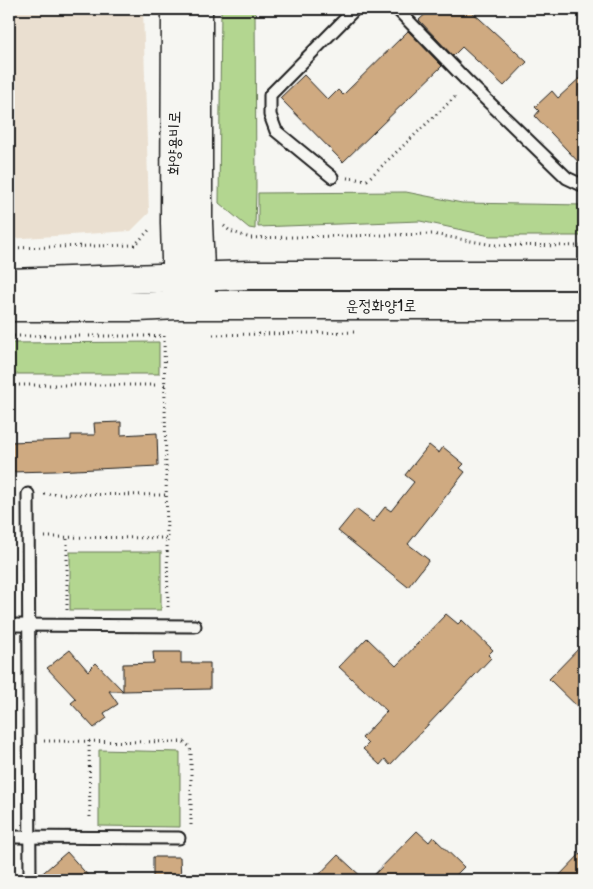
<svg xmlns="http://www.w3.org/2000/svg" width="593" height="889" viewBox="0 0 593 889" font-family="'Balsamiq Sans','Poor Story',sans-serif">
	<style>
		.built { fill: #eadfd0 }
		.green { fill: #b3d690; stroke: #687956 }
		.building { fill: #cfaa81; stroke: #1c1c1c }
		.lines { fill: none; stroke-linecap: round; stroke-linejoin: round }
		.service-casing { stroke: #1c1c1c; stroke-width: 15 }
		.tertiary-casing { stroke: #1c1c1c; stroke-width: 31 }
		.path { stroke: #1c1c1c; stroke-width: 3; stroke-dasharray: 1 4; stroke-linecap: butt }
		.service { stroke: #f6f6f2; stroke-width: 11 }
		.tertiary { stroke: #f6f6f2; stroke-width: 28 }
		.labels { text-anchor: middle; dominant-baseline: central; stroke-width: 4.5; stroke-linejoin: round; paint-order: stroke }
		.street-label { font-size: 16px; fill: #1c1c1c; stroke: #f6f6f2 }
	</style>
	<rect width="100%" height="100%" fill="#f6f6f2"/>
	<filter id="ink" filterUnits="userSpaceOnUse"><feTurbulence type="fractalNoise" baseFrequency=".02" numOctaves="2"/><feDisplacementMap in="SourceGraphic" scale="10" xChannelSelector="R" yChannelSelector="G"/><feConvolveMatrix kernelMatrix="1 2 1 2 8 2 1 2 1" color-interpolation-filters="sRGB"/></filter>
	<g filter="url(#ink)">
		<!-- built -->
		<path class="built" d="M9 9H143L149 213 131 231 9 239Z"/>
		<!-- green -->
		<g class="green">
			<path d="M221 9H255L256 187 255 229 249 228 219 203Z"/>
			<path d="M406 192 462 203 584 205V236H490L420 221 258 227V193Z"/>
			<path d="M159 342V374H9V343Z"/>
			<rect x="70" y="552" width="91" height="58"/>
			<path d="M99 750 180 752V827L99 826Z"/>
		</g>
		<!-- building -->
		<g class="building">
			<path d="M431 9H469L527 62 504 86 462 47 453 56 419 20Z"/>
			<path d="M408 31 442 66 343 162 280 98 304 75 328 100 338 90 343 95Z"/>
			<path d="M584 74V168L535 116 539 111 535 107 552 91 558 98Z"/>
			<path d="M121 422V435L157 433 158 466 54 471 9 472V442L71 440V435H95L94 423Z"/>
			<path d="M429 445 439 453 443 447 464 464 460 468 465 472 408 544 429 560 408 587 338 531 356 509 373 522 385 507 391 511 414 482 405 475Z"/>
			<path d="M446 614 458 624 462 620 493 650 488 655 491 658 390 765 385 759 380 765 363 749 368 744 362 738 387 711 339 667 367 638 396 666Z"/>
			<path d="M584 643V713L549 679Z"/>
			<path d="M70 650 88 671 96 663 123 691H109L118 704 104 713 107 718 94 728 71 703 76 699 47 668Z"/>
			<path d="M153 652H181V663H210V689L123 691V664L154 663Z"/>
			<path d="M417 831 429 842 433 837 464 867 451 880H369Z"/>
			<path d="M584 850V880H555Z"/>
			<path d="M67 852 92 880H37V878Z"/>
			<path d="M338 855 365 880H314Z"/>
			<path d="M153 857H180L181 880H153Z"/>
		</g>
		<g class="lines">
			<defs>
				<g id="service">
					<path d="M397 9 469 83 567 178 584 186"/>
					<path d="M332 177 276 131 270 115V95L355 9"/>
					<path d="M28 494 30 880"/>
					<path d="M9 625 195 626"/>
					<path d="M9 837 179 838"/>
				</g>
				<g id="tertiary">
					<path d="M176 9 175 223 177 295"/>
					<path d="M198 9V223L201 292"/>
					<path d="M9 283 249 275H584"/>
					<path d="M9 307H138L177 305H584"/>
				</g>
			</defs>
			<!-- service casing -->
			<use href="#service" class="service-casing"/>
			<!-- tertiary casing -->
			<use href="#tertiary" class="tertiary-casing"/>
			<!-- path -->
			<g class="path">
				<path d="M347 178 367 180 457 95"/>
				<path d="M224 226 230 231 250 238 432 234 493 245 584 246"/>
				<path d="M9 248 135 245 151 228"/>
				<path d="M213 335 356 332"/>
				<path d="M9 336H164L168 610"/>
				<path d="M9 385H165"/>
				<path d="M44 494 166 495"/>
				<path d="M45 537 167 538"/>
				<path d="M67 610V538"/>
				<path d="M44 741 184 742 190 747 191 754V825"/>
				<path d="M89 741 90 820"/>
			</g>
			<!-- service -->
			<use href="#service" class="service"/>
			<!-- tertiary -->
			<use href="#tertiary" class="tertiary"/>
		</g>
	</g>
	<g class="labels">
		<!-- street labels -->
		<g class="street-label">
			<text transform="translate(175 143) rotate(-89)">화양용비로</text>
			<text x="381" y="306">운정화양1로</text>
		</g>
	</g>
	<!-- margin -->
	<rect width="593" height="889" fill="none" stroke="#f6f6f2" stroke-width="30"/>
	<rect x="15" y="15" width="563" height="859" fill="none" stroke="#1c1c1c" stroke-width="2" filter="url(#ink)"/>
</svg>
